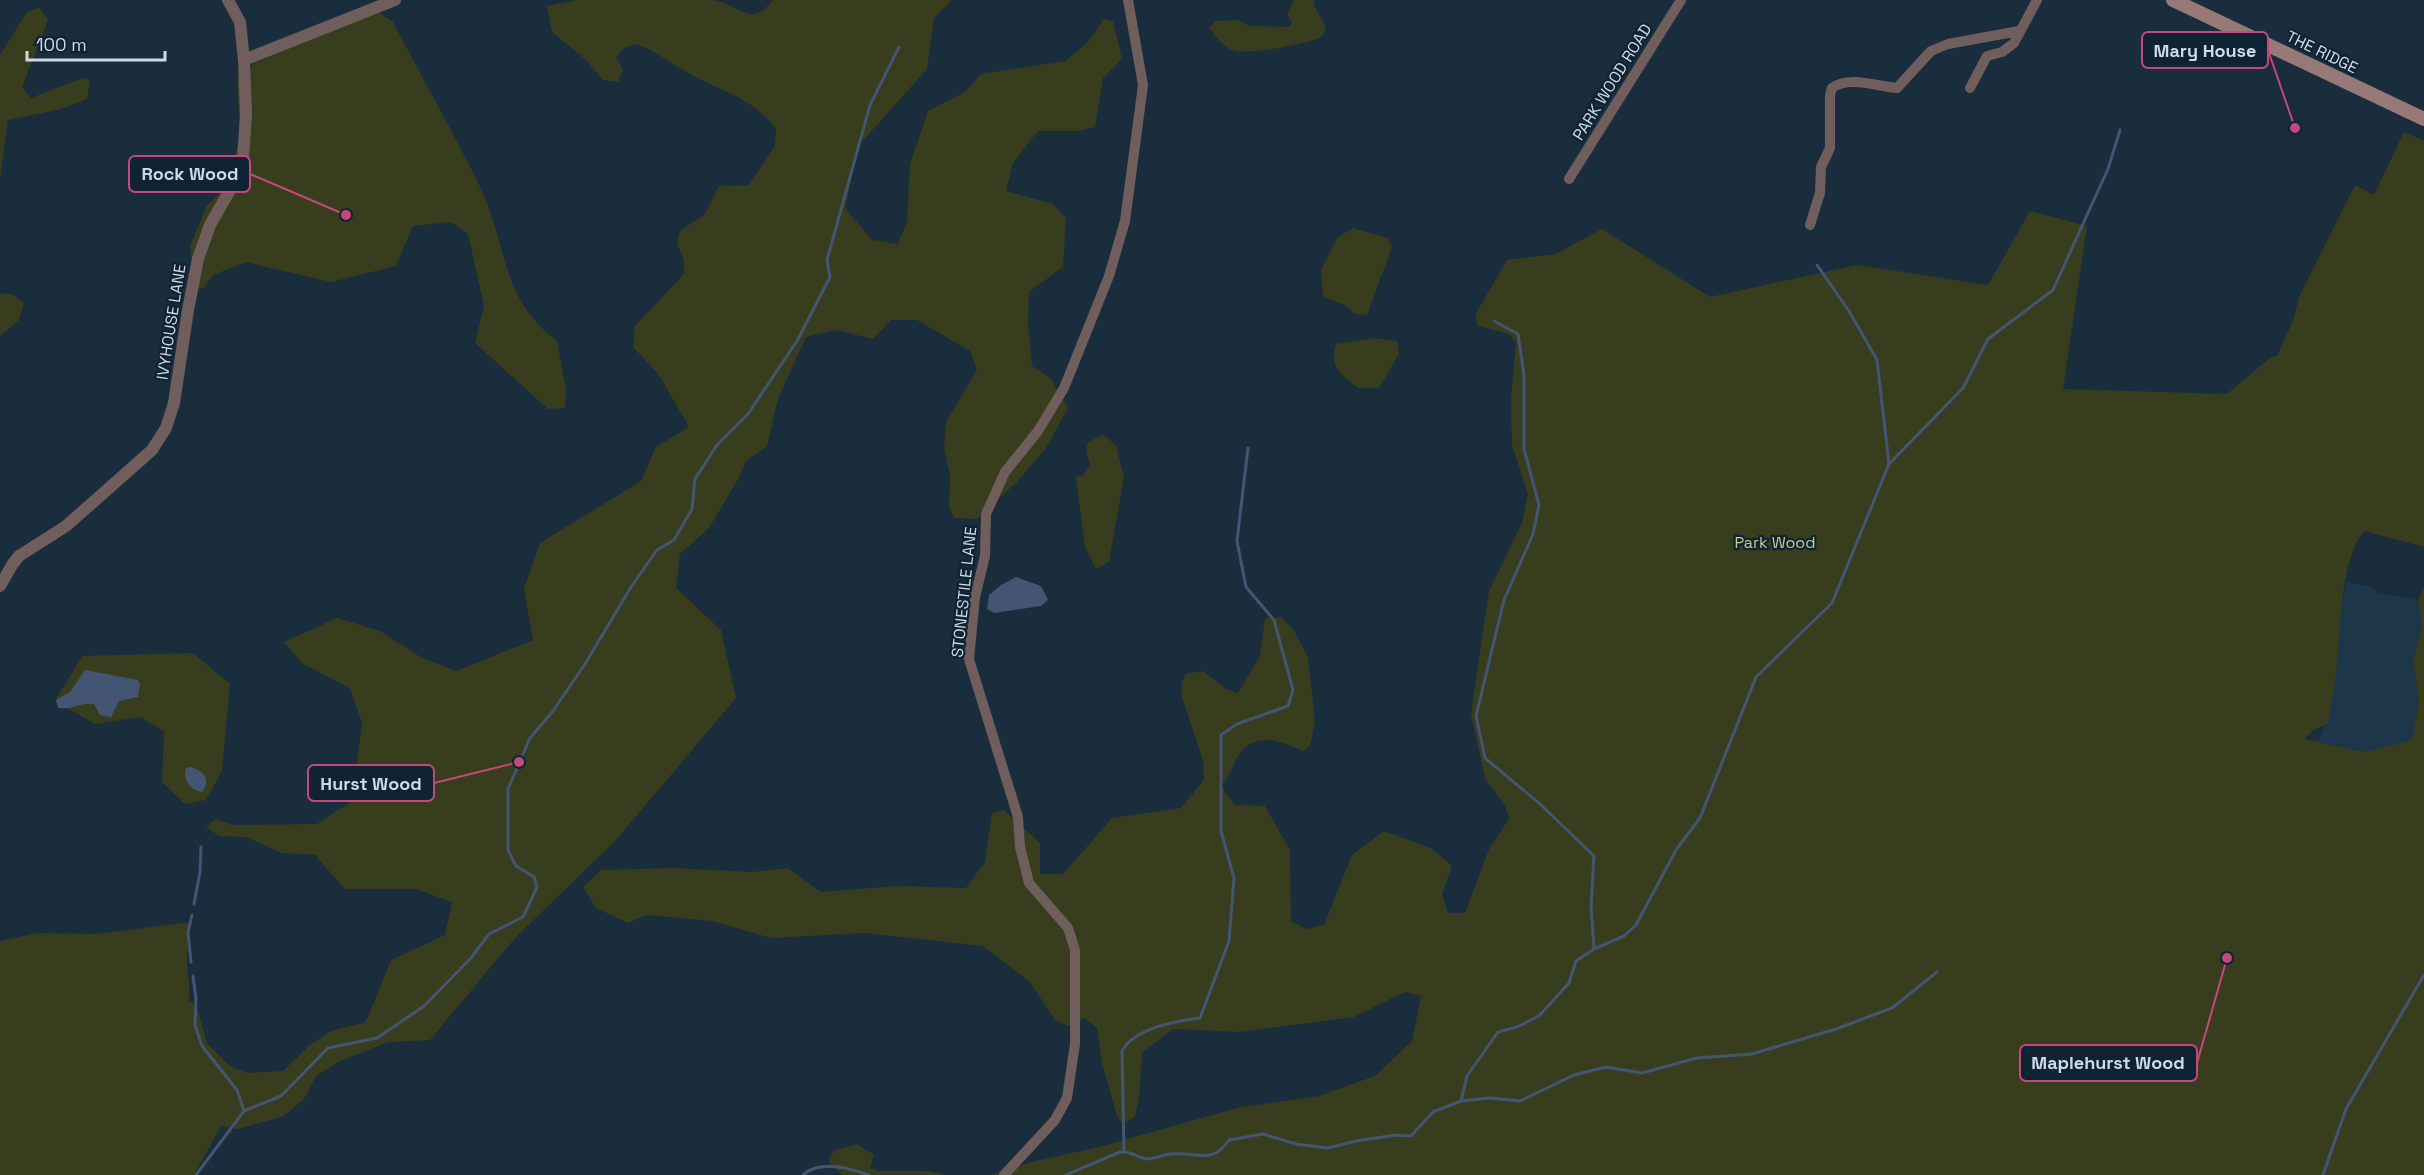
<svg xmlns="http://www.w3.org/2000/svg" width="2424" height="1175" viewBox="0 0 2424 1175" font-family="'Space Grotesk',sans-serif">
	<style>
		.built { fill: #1d364a }
		.green { fill: #383d1e }
		.water { fill: #435573 }
		.lines { fill: none; stroke-linecap: round; stroke-linejoin: round }
		.stream { stroke: #435573; stroke-width: 3 }
		.minor { stroke: #705e5c; stroke-width: 10 }
		.tertiary { stroke: #705e5c; stroke-width: 12 }
		.secondary { stroke: #977a78; stroke-width: 14 }
		.labels { text-anchor: middle; dominant-baseline: central; stroke-width: 4.5; stroke-linejoin: round; paint-order: stroke }
		.street-label { font-size: 16px; fill: #cedae4; stroke: #102332 }
		.park-label { font-size: 16px; fill: #c3ce8f; stroke: #102332 }
		.leader { fill: none; stroke: #c5487d; stroke-width: 2 }
		.callout-dot { fill: #c5487d; stroke: #102332; stroke-width: 2 }
		.callout { fill: #102332; stroke: #c5487d; stroke-width: 2 }
		.callout-label { font-size: 18px; text-anchor: middle; font-weight: bold; fill: #cedae4 }
	</style>
	<rect width="100%" height="100%" fill="#1a2d3c"/>
	<!-- built -->
	<path class="built" d="M2346 582 2370 586 2379 593 2418 600 2422 626 2413 661 2419 702 2412 740 2365 752 2318 742 2325 725 2328 723 2341 606Z"/>
	<!-- green -->
	<g class="green">
		<path d="M578 0H711C740 3 750 30 773 0H952L934 18 927 69 859 145 845 208 872 240 898 244 907 222 910 164 928 111 965 92 981 74 1065 61 1088 42 1104 19 1113 21 1122 59 1103 78 1095 127 1079 131H1038L1013 163 1006 191 1053 204 1066 218 1063 267 1029 292 1028 322 1032 366 1051 379 1068 408 1046 448 1015 484 977 519 954 518 949 507 950 476 944 448 946 422 977 370 970 351 917 320H891L873 339 836 330 806 337 778 399 767 446 746 461 737 481 709 528 680 554 676 588 721 630 736 698 616 840 515 938 430 1040 388 1042 338 1062 316 1076 304 1099 284 1116 238 1129 221 1126 194 1175H0V941L37 933 97 934 191 922C189 936 187 948 187 962 188 976 190 986 189 1001L193 1002 198 1011 207 1043 230 1066 247 1073 283 1071 310 1045 331 1031 363 1023 367 1019 391 960 445 935 452 902 416 889H345L315 855 282 853 246 837 219 836 206 827 216 819 232 825 317 824 352 801 362 723 350 688 303 664 284 642 337 618 380 631 422 658 456 671 533 640 524 589 540 543 641 481 656 447 689 427 659 375 633 347 635 326 684 274V260L677 244 680 231 705 214 719 186 749 185 775 146 776 129C751 97 727 94 694 76 674 66 658 52 637 44L624 48 616 58 623 69 618 82 603 80 586 60 552 32 547 6Z"/>
		<path d="M1294 0H1314V5L1326 27 1323 36C1309 44 1245 56 1232 50 1224 47 1214 35 1209 28L1216 21 1239 20 1249 26 1289 27 1292 23 1287 14Z"/>
		<path d="M39 7 48 20 22 87 31 98 82 78 90 80 87 99 61 109 8 120 0 179V55L27 12Z"/>
		<path d="M377 11 393 22C422 78 454 133 481 189 508 247 500 298 557 341L566 389 565 408 548 409 475 343 484 306 468 234 451 222 413 226 396 266 331 282 246 262 213 275 204 288 195 289 190 246 206 207 227 186 240 137 237 77 253 64Z"/>
		<path d="M2404 132 2424 141V547L2364 531C2341 557 2340 629 2337 664 2335 684 2331 704 2328 724L2315 729 2304 739 2365 752 2412 740 2419 702 2413 661 2422 626 2418 600 2424 588V1175H990L1035 1161 1095 1148 1241 1107 1319 1096 1375 1076 1412 1041 1421 996 1405 992 1354 1017 1240 1032 1173 1029 1142 1052 1139 1097 1135 1117 1123 1124 1117 1116 1102 1063 1097 1028 1085 1018 1069 1026 1055 1020 1030 982 983 946 865 933 771 938 712 921 647 915 628 923 596 908 583 887 601 870 673 868 752 872 788 868 821 892 896 886 966 888 985 862 992 813 1004 810 1040 843V874H1063L1112 818 1181 808 1204 780 1203 760 1182 697 1181 683 1186 674 1203 671 1226 689 1238 693 1260 656 1265 618 1281 617 1293 629 1308 657 1315 722 1310 746 1303 751C1281 741 1254 730 1238 756 1231 767 1231 777 1220 785L1235 805 1265 806 1290 850 1291 921 1306 929 1324 925 1352 855 1384 831 1431 848 1452 866 1442 894 1448 913H1465L1489 849 1509 819 1505 806 1485 778 1471 714 1489 591 1522 523 1528 494 1512 445 1511 400 1516 342 1509 334 1478 326 1475 315 1507 260 1556 254 1602 229 1710 297 1857 265 1988 285 2030 211 2087 226 2063 389 2227 394 2271 357 2277 356 2294 318 2299 297 2355 185 2374 195Z"/>
		<path d="M1353 228 1388 238 1392 247 1367 315 1355 314 1345 305 1323 297 1321 270 1337 238Z"/>
		<path d="M0 293 12 294 24 303 19 320 0 336Z"/>
		<path d="M1374 338 1397 341 1399 354 1379 388H1358C1341 374 1329 368 1336 344Z"/>
		<path d="M1103 435 1116 445 1124 477 1109 562 1096 569 1085 547 1076 477 1083 476 1090 464 1086 451 1088 442Z"/>
		<path d="M193 653 230 684 222 771 206 800 185 804 162 782 164 732 141 717 95 724 55 701 82 656Z"/>
		<path d="M857 1144 874 1155 870 1168 877 1171H925L947 1175H842L828 1160 835 1150Z"/>
	</g>
	<!-- water -->
	<g class="water">
		<path d="M1016 577 1041 586 1048 600 1041 606 994 613 987 609 989 595 1001 585Z"/>
		<path d="M85 670 138 680 140 684 138 697 119 701 111 717 100 715 94 704C79 702 73 710 58 708L56 700 70 692Z"/>
		<path d="M191 767C204 771 211 780 202 792 190 790 182 780 186 768Z"/>
	</g>
	<g class="lines">
		<!-- stream -->
		<g class="stream">
			<path d="M1817 265 1849 311 1877 360 1889 464"/>
			<path d="M1494 321 1518 334 1524 375V449L1539 505 1533 534 1504 600 1476 716 1485 758 1540 804 1594 856 1591 907 1594 948"/>
			<path d="M194 904 200 872 201 847"/>
			<path d="M191 962 188 933 192 915"/>
			<path d="M193 976 196 999 195 1025 202 1046 237 1090 244 1111"/>
			<path d="M1461 1101 1467 1076 1498 1032 1517 1027 1539 1016 1569 983 1576 961 1594 949 1624 936 1636 925 1676 850 1700 818 1756 677 1832 603 1889 464 1963 388 1988 339 2053 290 2108 169 2120 130"/>
			<path d="M1124 1151 1122 1051C1134 1028 1176 1021 1200 1018L1229 941 1234 878 1221 831V735L1237 724 1288 706 1293 690 1274 620 1246 587 1237 541 1248 448"/>
			<path d="M196 1175 244 1111 281 1096 328 1048 377 1038 424 1006 471 958 489 934 523 917 537 887 534 877 516 866 508 850V789L530 738 553 711 585 664 631 587 657 550 674 540 692 509 695 479 717 445 748 414 797 341 830 277 827 260 870 105 899 47"/>
			<path d="M803 1175C819 1160 850 1168 869 1175"/>
			<path d="M1066 1175 1120 1152C1130 1150 1137 1158 1147 1159 1154 1159 1163 1155 1170 1154 1196 1151 1212 1166 1229 1140L1263 1134 1296 1144 1328 1148 1356 1141 1396 1135 1411 1136 1433 1112 1461 1101 1490 1098 1520 1101 1574 1075 1606 1067 1642 1073 1697 1058 1752 1054 1836 1029 1892 1008 1937 972"/>
			<path d="M2323 1175 2346 1109 2424 975"/>
		</g>
		<!-- minor -->
		<g class="minor">
			<path d="M1970 88 1987 56 2002 52 2014 43 2037 0"/>
			<path d="M1569 179 1681 0"/>
			<path d="M1810 225 1820 193 1821 167 1830 148V95L1832 88C1850 75 1878 87 1897 88L1931 51 1948 44 2019 31"/>
			<path d="M1004 1175 1055 1120 1067 1098 1075 1044V950L1068 928 1029 883 1020 847 1018 817 969 659 975 597 985 556 986 514 1005 472 1038 431 1064 388 1109 276 1125 221 1143 85 1128 0"/>
		</g>
		<!-- tertiary -->
		<g class="tertiary">
			<path d="M244 60 395 0"/>
			<path d="M0 586 12 565 19 556 66 526 91 504 152 450 166 428 174 403 188 310 198 259 210 225 230 190 243 159 246 115 244 60 240 22 228 0"/>
		</g>
		<!-- secondary -->
		<path class="secondary" d="M2173 0 2424 119"/>
	</g>
	<g class="labels">
		<!-- street labels -->
		<g class="street-label">
			<text transform="translate(2322 52) rotate(26)">THE RIDGE</text>
			<text transform="translate(1612 82) rotate(-58)">PARK WOOD ROAD</text>
			<text transform="translate(171 322) rotate(-81)">IVYHOUSE LANE</text>
			<text transform="translate(964 592) rotate(-84)">STONESTILE LANE</text>
		</g>
		<!-- park labels -->
		<g class="park-label">
			<text x="1775" y="542">Park Wood</text>
		</g>
	</g>
	<!-- callouts -->
	<path class="leader" d="M2295 128L2268 50M346 215L250 174M519 762L434 783M2227 958L2197 1063"/>
	<g class="callout-dot">
		<circle cx="2295" cy="128" r="6"/>
		<circle cx="346" cy="215" r="6"/>
		<circle cx="519" cy="762" r="6"/>
		<circle cx="2227" cy="958" r="6"/>
	</g>
	<g class="callout">
		<rect x="2142" y="32" width="126" height="36" rx="6"/>
		<rect x="129" y="156" width="121" height="36" rx="6"/>
		<rect x="308" y="765" width="126" height="36" rx="6"/>
		<rect x="2020" y="1045" width="177" height="36" rx="6"/>
	</g>
	<g class="callout-label">
		<text x="2205" y="57">Mary House</text>
		<text x="190" y="180">Rock Wood</text>
		<text x="371" y="790">Hurst Wood</text>
		<text x="2108" y="1069">Maplehurst Wood</text>
	</g>
	<!-- scale -->
	<path d="M27 51v9h138v-9" fill="none" stroke="#cedae4" stroke-width="3"/>
	<text x="36" y="51" font-size="18" fill="#cedae4" stroke="#102332" stroke-width="4.5" paint-order="stroke">100 m</text>
</svg>
